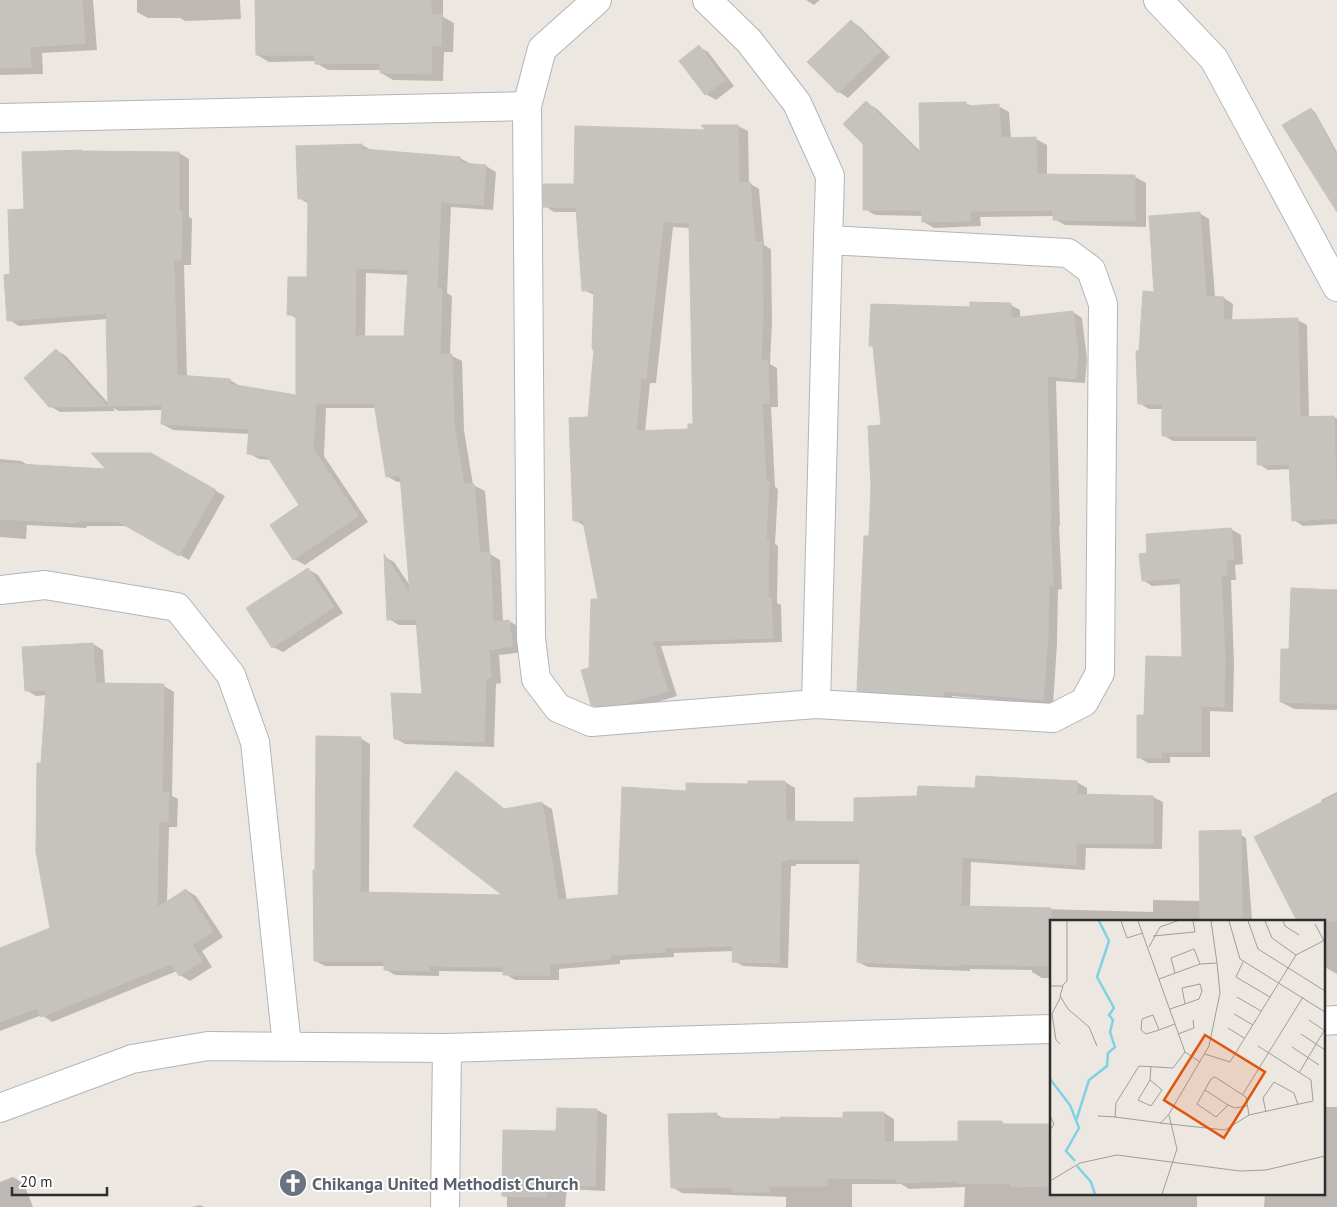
<svg xmlns="http://www.w3.org/2000/svg" width="1337" height="1207" viewBox="0 0 1337 1207" font-family="'PT Sans',sans-serif">
	<style>
		.shadow { fill: #0003; fill-rule: evenodd }
		.building { fill: #c6c2bd; stroke: #c9c3bb; fill-rule: evenodd }
		.lines { fill: none; stroke-linecap: round; stroke-linejoin: round }
		.street-casing { stroke: #b2b4bc; stroke-width: 30 }
		.street { stroke: #fff; stroke-width: 28 }
		.labels { text-anchor: middle; dominant-baseline: central; stroke-width: 4; stroke-linejoin: round; paint-order: stroke }
		.worship-label { font-size: 18px; font-weight: bold; fill: #5b616d; stroke: #fff; text-anchor: start }
		.inset-river { fill: none; stroke: #80d1e4; stroke-width: 2.5 }
		.inset-road { fill: none; stroke: #a09d9a; stroke-width: 1 }
		.view { fill: #df570e; fill-opacity: 0.15; stroke: #df570e; stroke-width: 2.5 }
		.inset-edge { fill: none; stroke: #2d2d2d; stroke-width: 2.5 }
	</style>
	<rect width="100%" height="100%" fill="#ede7e2"/>
	<!-- shadow -->
	<g class="shadow">
		<path d="M0 0H93L97 50 42 53 43 74 0 75Z"/>
		<path d="M137 0H240L241 19 185 21 180 18H148L137 12Z"/>
		<path d="M256 0H443V17L454 23 453 52H444L443 81 393 80 381 73V70H328L316 63V61L269 62 257 55Z"/>
		<path d="M806 0H820L814 5Z"/>
		<path d="M851 21 860 27 890 57 848 98 839 92 809 62Z"/>
		<path d="M699 47 708 52 734 86 716 100 706 94Z"/>
		<path d="M867 103 877 109 922 153 966 103 973 107 998 106 1009 112 1011 139H1036L1047 145V176L1135 177 1146 183V227L1065 225 1054 219V216L980 217 981 226 934 228 924 222 923 216 875 215 865 209Z"/>
		<path d="M1311 109 1315 112 1337 152V174Z"/>
		<path d="M738 126 748 131 749 183 759 189 764 245 771 249 772 322 770 364 777 368 778 407H771L775 487 778 489 775 544 778 546 777 603 781 605 782 642 661 646 677 696 634 709 604 711 592 704 590 669 599 600 585 526 574 520 589 418 596 350 595 295 583 290 578 212H554L545 206 575 185 707 132ZM673 227 691 228 694 425 690 430 645 432 650 383H656Z"/>
		<path d="M362 145 373 151 460 158 471 164 486 166 496 172 493 210 451 207 447 293 452 296 450 355 462 361 464 430 473 485 485 491 490 554 500 560 503 622 509 621 519 627 523 652 499 655 501 683 496 684 494 747 405 744 395 738 423 696 417 625H399L389 619 385 557 394 562 411 587 401 482H397L387 476 376 408H326L324 456 368 522 305 565 294 559 301 505 271 460 259 459 248 453 250 434 173 430 162 424 163 410 119 411 113 408 115 411 60 412 50 406 56 350 66 356 109 404 107 319 19 326 9 320 12 275 25 210 82 151 85 152 179 153 189 159V217L192 219 191 265H184L187 377 230 380 240 386 297 396V319L289 314 308 278 309 204 299 198ZM366 273 409 275 405 337 365 338Z"/>
		<path d="M1199 213 1209 219 1215 297 1224 298 1233 304 1232 321 1297 320 1307 325 1309 418 1334 417 1337 419V524L1303 526 1294 520 1291 469 1268 470 1259 464 1258 441H1173L1163 435V409H1149L1139 403 1140 352 1156 293Z"/>
		<path d="M1011 305 1020 310V319L1073 312 1082 318 1087 359 1085 383 1056 381 1060 526H1059L1062 589 1058 590 1057 644 1053 705 952 696V700L868 695 858 690 870 537 882 426 874 347 871 345 971 309Z"/>
		<path d="M150 454 225 496 189 560 128 526H87L86 528 27 525 26 539 0 537V459L21 461 30 466 109 471Z"/>
		<path d="M1231 529 1241 535 1243 564 1235 565 1236 580H1231L1234 664 1233 712 1210 711V757H1170V763H1148L1138 757 1146 716 1184 658 1181 584 1152 586 1143 580Z"/>
		<path d="M308 569 318 575 343 613 283 652 273 647Z"/>
		<path d="M1337 591V710L1294 709 1281 702 1290 650Z"/>
		<path d="M93 644 103 650 105 684 164 686 174 692 172 796 178 799 177 827H169L167 903 186 890 196 896 223 937 202 951 212 967 190 981 180 975 177 971 52 1022 42 1015 0 1031V948L56 953 42 764 47 695 36 696 26 690Z"/>
		<path d="M360 738 370 744 369 894 506 896 456 772 466 778 506 810 542 803 552 809 567 901 619 896 687 792 749 785V782H785L795 788V823H856L919 797 976 789 977 778 1077 782 1087 788V796L1153 797 1163 802 1162 849 1086 848 1085 870 971 862 970 907 1153 912V900L1201 901 1236 832 1246 838 1252 921H1051V978H1042L1032 972V970L970 969V971L868 967 858 962 861 864H796V866H791L788 968 743 966 734 961V951L674 953V957L620 960V964L559 969V980H515L505 974V972L439 971V976L395 975 385 969V966H325L315 961 317 871Z"/>
		<path d="M1337 792V974L1323 966V803L1321 800Z"/>
		<path d="M1323 1107H1337V1207H1264L1265 1193H1323Z"/>
		<path d="M558 1109 597 1110 607 1115 605 1191 567 1189 565 1207H507V1197L504 1195 557 1132Z"/>
		<path d="M844 1113H884L894 1119V1144L959 1142 1002 1122 1007 1126 1051 1125V1193H1197V1207H964L965 1187 909 1189 901 1184H852V1207H786V1197L682 1193 672 1187 716 1114 726 1120 844 1119Z"/>
		<path d="M13 1177 24 1184 33 1207H0V1182Z"/>
		<path d="M200 1205 204 1207H192Z"/>
	</g>
	<!-- building -->
	<g class="building">
		<path d="M0 0H82L85 43 30 47 31 67 0 68Z"/>
		<path d="M255 0H431V15H442L441 46H432L431 74 380 73V63L315 64V55H256Z"/>
		<path d="M851 20 881 51 838 93 807 62Z"/>
		<path d="M699 45 725 80 705 95 679 61Z"/>
		<path d="M866 101 920 154 919 103 966 102 967 106 999 104 1001 138 1036 137 1037 174 1135 175V221L1053 220V210L970 211V221L922 222V210H863V144L843 124Z"/>
		<path d="M1311 108 1337 156V212L1282 125Z"/>
		<path d="M701 125H738L739 183 750 182 755 242H762L763 316 761 361H768L769 403H762L766 482H769L766 539H769L768 598H771L773 638 652 641 668 691 624 704 594 706 591 705 581 670 589 668 591 599H598L583 521H573L569 418 588 417 594 350 592 349 594 290 582 291 576 208 543 207V184H574L575 126 705 130ZM663 222 689 223 693 424H688V429L636 431 641 378 646 379Z"/>
		<path d="M362 144V149L460 157V163L486 165 483 205 441 202 437 289H442L440 354H452L454 424 464 484H474L480 553 490 552 493 622 509 620 513 646 489 650 491 678H486L484 742 394 739 391 693 422 694 416 619 387 620 384 554 410 594 400 475 386 477 374 403H316L313 449 358 516 293 560 270 525 299 505 267 456 247 454 249 429 161 424 162 405 108 406 106 313 7 321 4 275 10 274 8 210 24 209 22 152 82 150V151L179 152V211H182L181 260H174L177 375 230 379V384L296 395V315H287L288 277H307L308 199H298L296 146ZM356 268 408 270 404 336H355Z"/>
		<path d="M1200 212 1206 296 1224 297 1223 320 1298 318 1300 417 1334 416 1337 518 1292 521 1289 464 1257 465V436H1162V404H1138L1136 351H1139L1143 291 1154 292 1149 216Z"/>
		<path d="M970 302 1011 303V318L1073 311 1078 353 1076 379 1047 376 1051 521H1050L1053 585H1049L1048 638 1043 700 943 691V696L857 691 864 536H869L871 486 868 426 881 425 873 346H869L871 304 970 307Z"/>
		<path d="M56 349 107 406 49 407 24 378Z"/>
		<path d="M91 453H151L216 490 179 556 117 521H77V523L0 519V463L106 469Z"/>
		<path d="M1231 528 1234 559 1226 560 1227 575H1221L1225 658 1224 707 1201 706V752H1161V758H1137V715H1144L1146 656 1182 657 1180 578 1142 581 1139 554 1147 553 1146 534Z"/>
		<path d="M308 568 334 607 272 648 246 608Z"/>
		<path d="M1291 588 1337 590V704L1280 702 1281 649H1289Z"/>
		<path d="M93 643 96 683 164 684 162 792H169L168 822H159L157 908 186 889 213 931 192 945 202 961 179 976 171 964 41 1017 37 1008 0 1022V948L50 928 36 852 37 763H41L46 690 25 691 22 647Z"/>
		<path d="M316 736 361 737 360 895 361 892 502 895 413 826 456 771 504 809 542 802 558 900 618 895 622 787 686 791V783L748 784V781H785L786 821 854 822V798L917 796 918 786 975 788 976 776 1077 781V794L1153 796V844L1076 843V865L962 857 961 906 1051 908V966L960 964V966L857 962 860 860 856 859H786V861H781L779 963 732 962 733 946 664 948 665 952 610 955 611 959 550 964V975H503V967L429 966V971L384 970V961H314L313 870H315Z"/>
		<path d="M1337 794V921H1297L1254 837Z"/>
		<path d="M1241 830 1242 921H1200L1199 831Z"/>
		<path d="M557 1108 597 1109 595 1186 546 1184V1197L502 1196 503 1130 556 1131Z"/>
		<path d="M843 1112H884V1142L958 1141V1121H1002V1124H1051V1186L1011 1187V1184L958 1183V1181L897 1183V1179L827 1178V1186H769V1192H733V1187L671 1188 668 1114 717 1113V1118L780 1119V1117L843 1118Z"/>
	</g>
	<g class="lines">
		<defs>
			<g id="street">
				<path d="M597 0 542 49 527 106 531 638 536 679 558 708 591 722 816 704 1053 718 1084 702 1100 673 1103 304 1091 270 1068 253 828 240 816 704"/>
				<path d="M707 0 749 41 797 103 830 176 828 240"/>
				<path d="M1158 0 1214 59 1337 287"/>
				<path d="M0 118 527 106"/>
				<path d="M0 590 45 585 177 607 231 675 255 742 287 1046"/>
				<path d="M1323 1021 1337 1020"/>
				<path d="M0 1108 132 1059 208 1046 447 1048 1051 1029"/>
				<path d="M445 1207 447 1048"/>
			</g>
		</defs>
		<!-- street casing -->
		<use href="#street" class="street-casing"/>
		<!-- street -->
		<use href="#street" class="street"/>
	</g>
	<!-- icons -->
	<defs>
		<symbol id="church-disc" viewBox="-11 -11 22 22"><circle r="9.5" fill="#6b7280" stroke="#fff"/><path d="M-1.2-6h2.4v3.5h3.3v2.4h-3.3V6h-2.4V-.1h-3.3v-2.4h3.3Z" fill="#fff"/></symbol>
	</defs>
	<g fill-rule="evenodd">
		<use href="#church-disc" x="277" y="1167" width="32" height="32"/>
	</g>
	<g class="labels">
		<!-- worship labels -->
		<g class="worship-label">
			<text x="312" y="1183">Chikanga United Methodist Church</text>
		</g>
	</g>
	<!-- overview -->
	<g transform="translate(1050 920)">
		<rect width="275" height="275" fill="#ede7e2"/>
		<path class="inset-river" d="M0 159 20 185 29 208 16 231 25 241M26 201 39 160 57 146 58 133 65 127 60 112 63 100 59 95 64 88 47 57 59 21 49 1M27 246 41 262 45 274"/>
		<path class="inset-road" d="M71 1 77 18 93 13M88 1 135 132 150 142M179 1 190 39 275 92M198 1 208 29 275 71M233 1 235 6 249 15M265 4 274 21M103 16 145 12 143 1M99 27 110 7 127 1M246 35 275 20M193 42 186 57 220 77 246 35 222 18 215 1M125 53 121 38 144 29 150 44M109 59 150 44 167 43 161 1M0 66H12L17 61V1M13 66 10 76 18 89 39 107 47 126M187 77 211 91M120 89 135 84 149 79 152 71 150 64 132 68 135 84M184 94 203 105M259 100 275 111M178 108 194 118M109 110 103 95 92 99 91 110 96 114 109 110 125 104M128 114 144 108 143 100M251 114 275 130M10 124 6 120 2 94 11 76M242 127 269 145M135 132 123 148 89 146 66 183 65 197 111 203 119 194 159 126 170 73 167 43M155 134 180 142 220 77M249 153 275 109M100 160 112 170 101 186 88 180 100 160 101 146M155 170 178 185 166 197 147 184 161 159 165 157 196 177 199 195M193 174 253 77M178 185 185 188 197 186M216 192 213 178 224 162 244 173 248 185M0 196 4 204 0 210M48 196 67 197M110 203 175 210 199 195 263 181 261 160 208 126M0 261 30 243 67 235 190 251 216 250 275 236M112 274 127 229 119 195"/>
		<path class="view" d="M155 115 215 152 174 218 114 180Z"/>
		<rect width="275" height="275" class="inset-edge"/>
	</g>
	<!-- scale -->
	<path d="M12 1187v8h95v-8" fill="none" stroke="#2d2d2d" stroke-width="2.5"/>
	<text x="20" y="1187" font-size="15" fill="#2d2d2d" stroke="#ffffff" stroke-width="4" paint-order="stroke">20 m</text>
</svg>
